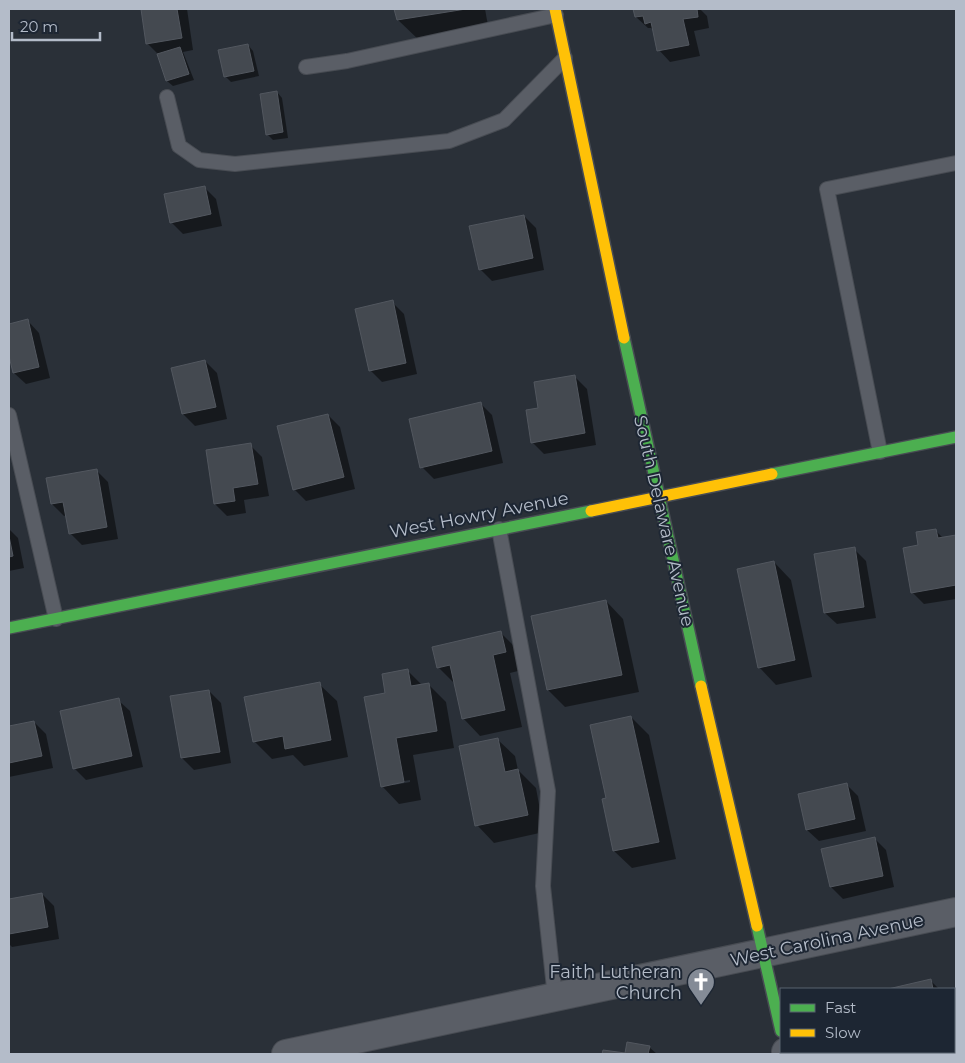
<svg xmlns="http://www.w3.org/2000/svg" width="965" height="1063" viewBox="0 0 965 1063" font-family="Montserrat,sans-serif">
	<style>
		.shadow { fill: #0007; fill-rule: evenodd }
		.building { fill: #444950; stroke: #52575f }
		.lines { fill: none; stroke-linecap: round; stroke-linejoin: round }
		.lane-casing { stroke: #484c53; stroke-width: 16 }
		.street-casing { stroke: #484c53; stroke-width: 30 }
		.fast-casing { stroke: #484c53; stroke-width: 14 }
		.slow-casing { stroke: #484c53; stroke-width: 14 }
		.lane { stroke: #5a5e66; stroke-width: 14 }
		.street { stroke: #5a5e66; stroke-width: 28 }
		.fast { stroke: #4caf50; stroke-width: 11 }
		.slow { stroke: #ffc107; stroke-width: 11 }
		.labels { text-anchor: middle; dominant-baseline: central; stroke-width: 4; stroke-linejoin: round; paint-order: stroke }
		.street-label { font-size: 18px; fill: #b4bcc9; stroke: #1d2633 }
		.poi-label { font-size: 18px; fill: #b4bcc9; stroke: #1d2633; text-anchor: end }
	</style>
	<rect width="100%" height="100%" fill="#2a3038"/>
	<!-- shadow -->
	<g class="shadow">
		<path d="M142 9H187L193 50 183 52 194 80 173 86 167 81 159 55 147 43Z"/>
		<path d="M395 9H485L489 31 421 42 398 20Z"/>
		<path d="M635 9H700L707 16 709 28 694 31 700 56 670 62 659 50 655 31 651 28H648L636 17Z"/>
		<path d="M248 45 253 51 259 76 231 82 225 76Z"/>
		<path d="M277 92 282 98 288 138 273 140 267 134Z"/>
		<path d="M204 187 216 199 222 226 183 234 171 222Z"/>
		<path d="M524 216 536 228 544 270 492 281 480 269Z"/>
		<path d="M392 302 404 314 417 374 382 382 370 370Z"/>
		<path d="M28 321 39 333 50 378 26 384 14 373 9 350V325Z"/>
		<path d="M205 361 217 373 227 419 195 426 183 414 173 369Z"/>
		<path d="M575 377 587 389 596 445 544 454 532 442 540 409Z"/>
		<path d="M480 403 492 415 503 463 434 479 422 467Z"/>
		<path d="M328 415 340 427 355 489 306 501 294 489Z"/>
		<path d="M250 445 262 457 269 496 244 500 246 513 227 516 215 504 207 451Z"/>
		<path d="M96 470 108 482 118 539 82 545 70 533 67 515 64 516 52 504Z"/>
		<path d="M9 529 18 538 24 568 9 571Z"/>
		<path d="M935 530 943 538 956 536V599L924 604 912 592Z"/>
		<path d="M854 549 866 561 876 618 837 624 825 613Z"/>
		<path d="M774 562 791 580 812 677 776 685 759 667Z"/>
		<path d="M606 601 623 619 639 692 565 707 548 690Z"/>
		<path d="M501 633 518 650 522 670 510 673 522 727 480 736 463 718 455 684 438 667Z"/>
		<path d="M407 670 422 685 428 684 446 702 454 748 413 755 421 800 399 804 382 786 387 694ZM410 780V782L394 785V783Z"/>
		<path d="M319 684 337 701 348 757 304 766 293 755 272 759 254 741Z"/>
		<path d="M209 691 221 703 231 763 194 770 182 758Z"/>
		<path d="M118 700 130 711 143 767 86 780 74 768Z"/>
		<path d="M631 717 649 735 676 859 632 868 614 851 603 800 608 799Z"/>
		<path d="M34 722 46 734 53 768 9 777V727Z"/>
		<path d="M497 739 515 756 518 770 536 788 544 832 494 843 477 825Z"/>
		<path d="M846 784 858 796 866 831 819 841 807 830Z"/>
		<path d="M874 838 886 850 894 887 843 899 831 887 823 850Z"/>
		<path d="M42 894 54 906 59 939 12 947 9 944V900Z"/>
		<path d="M931 981 939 989H894Z"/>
		<path d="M628 1044 649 1047 657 1054H627Z"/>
	</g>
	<!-- building -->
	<g class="building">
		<path d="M141 9H177L182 38 146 44Z"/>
		<path d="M394 9H466L397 20Z"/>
		<path d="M633 9H697L698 17 683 19 689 45 657 51 651 22 645 24 643 16 635 17Z"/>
		<path d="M248 44 254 71 224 77 218 50Z"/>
		<path d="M180 47 189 74 166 81 157 54Z"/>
		<path d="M277 91 283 132 266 135 260 94Z"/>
		<path d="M205 186 211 214 170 223 164 194Z"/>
		<path d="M524 215 533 258 479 270 469 226Z"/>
		<path d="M393 300 406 363 369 371 355 309Z"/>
		<path d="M28 319 39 367 13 373 9 356V324Z"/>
		<path d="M205 360 216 407 182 414 171 368Z"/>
		<path d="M575 375 585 433 531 443 526 410 538 408 534 382Z"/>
		<path d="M481 402 492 451 420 468 409 419Z"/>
		<path d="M328 414 344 477 293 490 277 426Z"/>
		<path d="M251 443 258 484 233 488 235 501 214 504 206 450Z"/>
		<path d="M97 469 107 527 69 534 63 502 51 504 46 478Z"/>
		<path d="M936 529 938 538 956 535V585L911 593 903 548 918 545 916 532Z"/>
		<path d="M9 536 13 556 9 557Z"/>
		<path d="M855 547 864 607 824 613 814 554Z"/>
		<path d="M774 561 795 660 758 668 737 569Z"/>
		<path d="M606 600 622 675 547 690 531 616Z"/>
		<path d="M501 631 506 652 493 655 505 710 462 719 450 665 437 668 432 647Z"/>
		<path d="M408 669 411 686 429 683 437 731 396 738 404 782 381 787 364 697 385 693 382 674Z"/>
		<path d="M320 682 331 740 285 749 283 736 253 742 244 697Z"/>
		<path d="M209 690 220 752 181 758 170 696Z"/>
		<path d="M119 698 132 756 73 769 60 711Z"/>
		<path d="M631 716 659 842 613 851 602 799 606 798 590 725Z"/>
		<path d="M34 721 42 756 9 763V726Z"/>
		<path d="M498 738 505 772 518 769 528 815 475 826 459 746Z"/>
		<path d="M847 783 855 819 806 830 798 794Z"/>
		<path d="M875 837 883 876 830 887 821 849Z"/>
		<path d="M42 893 48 927 9 934V899Z"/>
		<path d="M931 979 933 989H888Z"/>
		<path d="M627 1042 650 1046 648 1054H602L603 1050 625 1053Z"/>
	</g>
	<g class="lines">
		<defs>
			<g id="lane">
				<path d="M306 67 347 61 556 15"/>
				<path d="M167 97 179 146 199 160 235 164 449 141 504 120 565 58"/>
				<path d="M9 415 56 619"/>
				<path d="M880 452 827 189 956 163"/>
				<path d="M499 529 548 791 543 886 555 997"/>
			</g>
			<g id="street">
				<path d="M786 1052 787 1054"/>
				<path d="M286 1054 956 912"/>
			</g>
			<g id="fast">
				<path d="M624 338 701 686"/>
				<path d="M772 474 956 437"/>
				<path d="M9 628 591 511"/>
				<path d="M757 926 781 1031"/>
			</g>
			<g id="slow">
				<path d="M555 9 624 338"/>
				<path d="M591 511 772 474"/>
				<path d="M701 686 757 926"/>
			</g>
		</defs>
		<!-- lane casing -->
		<use href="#lane" class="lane-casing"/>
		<!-- street casing -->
		<use href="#street" class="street-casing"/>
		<!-- fast casing -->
		<use href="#fast" class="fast-casing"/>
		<!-- slow casing -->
		<use href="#slow" class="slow-casing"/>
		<!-- lane -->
		<use href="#lane" class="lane"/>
		<!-- street -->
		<use href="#street" class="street"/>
		<!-- fast -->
		<use href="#fast" class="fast"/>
		<!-- slow -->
		<use href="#slow" class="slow"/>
	</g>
	<!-- icons -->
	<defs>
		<symbol id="church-pin" viewBox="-11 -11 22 30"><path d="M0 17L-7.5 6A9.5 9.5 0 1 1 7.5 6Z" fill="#848b96" stroke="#1d2633"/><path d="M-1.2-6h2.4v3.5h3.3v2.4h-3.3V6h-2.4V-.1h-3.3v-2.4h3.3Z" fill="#fff"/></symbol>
	</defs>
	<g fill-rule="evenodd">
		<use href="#church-pin" x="685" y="966" width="32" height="43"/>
	</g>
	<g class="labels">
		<!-- street labels -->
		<g class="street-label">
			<text transform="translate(479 515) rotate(-11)">West Howry Avenue</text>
			<text transform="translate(664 521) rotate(77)">South Delaware Avenue</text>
			<text transform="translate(827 940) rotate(-12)">West Carolina Avenue</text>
		</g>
		<!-- poi labels -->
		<g class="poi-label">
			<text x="682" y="972">Faith Lutheran<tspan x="682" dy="21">Church</tspan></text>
		</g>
	</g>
	<!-- border -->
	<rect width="965" height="1063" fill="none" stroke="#b4bcc9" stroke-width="20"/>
	<!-- legend -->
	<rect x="780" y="988" width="175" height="65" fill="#1d2633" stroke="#59626f"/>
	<rect x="790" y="1004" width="25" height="8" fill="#4caf50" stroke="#59626f"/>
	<text x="825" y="1013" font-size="15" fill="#b4bcc9">Fast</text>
	<rect x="790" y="1029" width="25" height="8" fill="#ffc107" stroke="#59626f"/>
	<text x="825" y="1038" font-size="15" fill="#b4bcc9">Slow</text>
	<!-- scale -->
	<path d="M12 32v8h88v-8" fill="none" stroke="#b4bcc9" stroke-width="2.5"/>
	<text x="20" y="32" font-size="15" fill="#b4bcc9" stroke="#1d2633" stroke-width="4" paint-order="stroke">20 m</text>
</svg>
